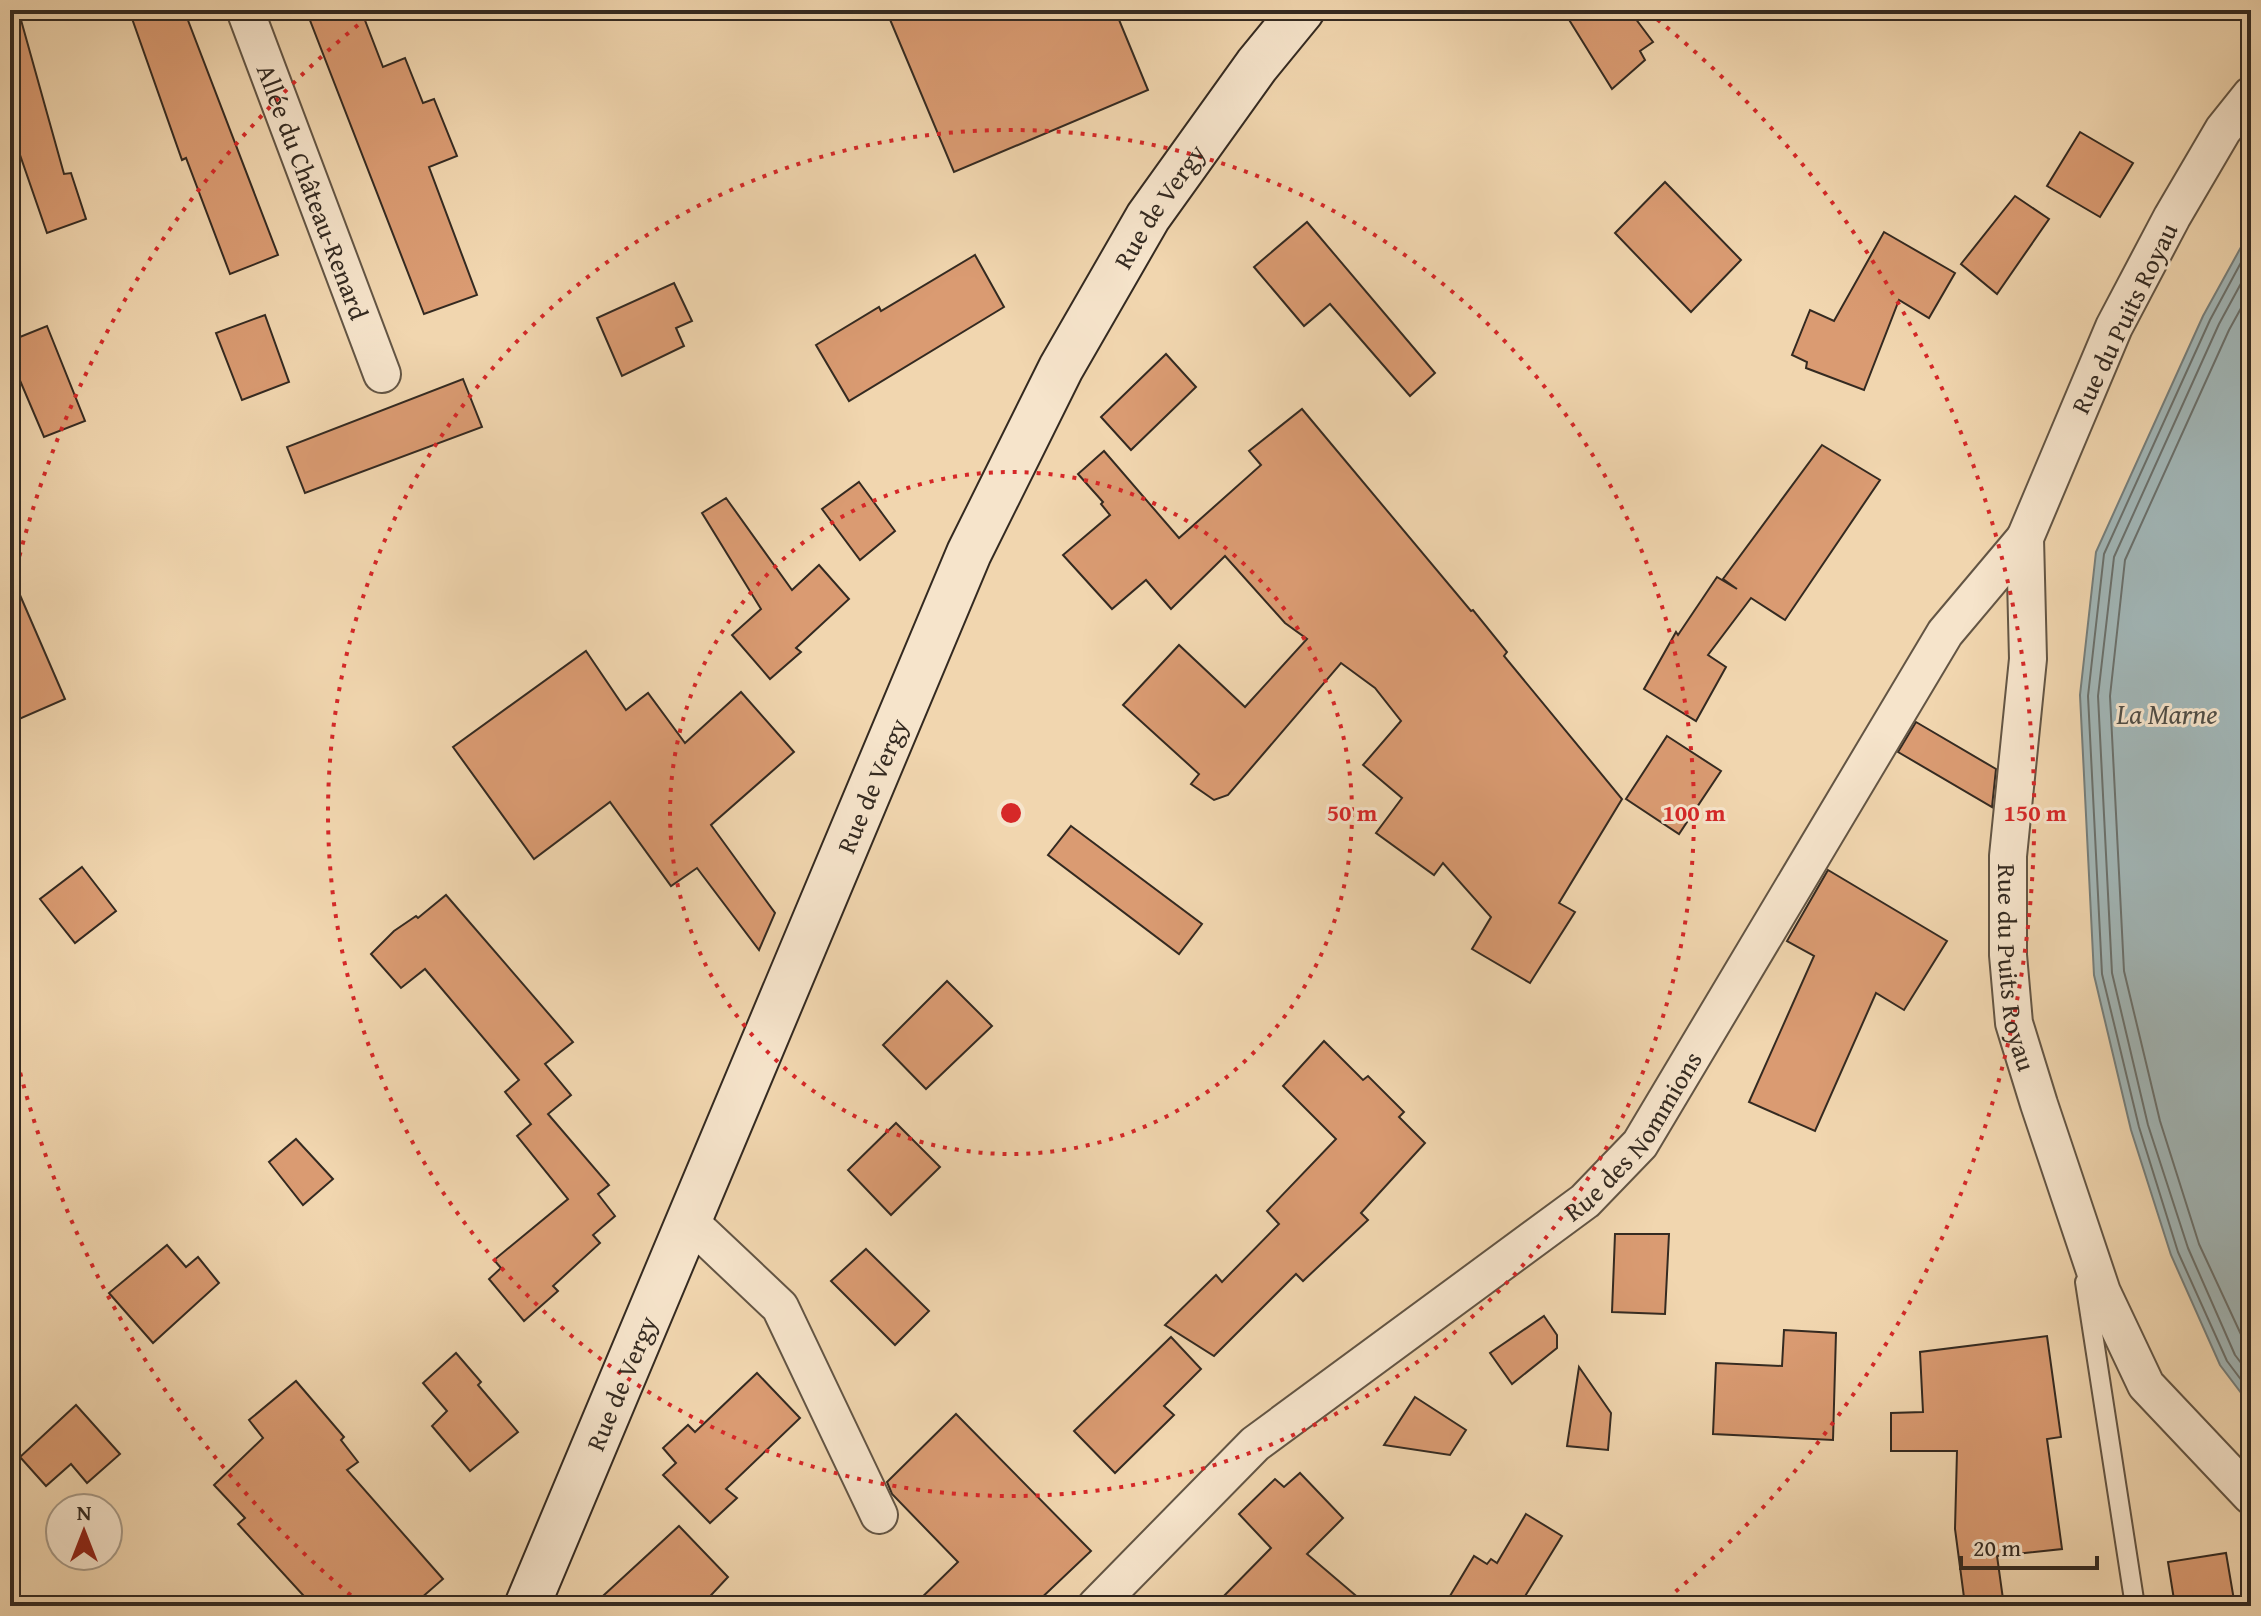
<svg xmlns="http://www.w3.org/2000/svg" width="2261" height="1616" viewBox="0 0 2261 1616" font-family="'Gentium Book Plus',serif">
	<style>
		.water { fill: #a1b6b7; stroke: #757e7b; stroke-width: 2 }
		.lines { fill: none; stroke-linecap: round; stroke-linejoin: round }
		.shore { stroke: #6a706c; stroke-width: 2 }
		.building { fill: #da9b72; stroke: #342a21; stroke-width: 2 }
		.service-casing { stroke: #635544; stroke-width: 22 }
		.minor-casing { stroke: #635544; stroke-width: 40 }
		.secondary-casing { stroke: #342a21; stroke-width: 48 }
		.service { stroke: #f6e4cb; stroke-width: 18 }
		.minor { stroke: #f6e4cb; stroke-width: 36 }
		.secondary { stroke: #f6e4cb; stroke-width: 44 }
		.ring { fill: none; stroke: #d62828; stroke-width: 4; stroke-dasharray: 4 8 }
		.labels { text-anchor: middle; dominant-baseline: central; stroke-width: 6; stroke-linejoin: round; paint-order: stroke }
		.street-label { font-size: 26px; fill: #342a21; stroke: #f6e4cb }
		.water-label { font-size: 28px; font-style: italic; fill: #4f4d46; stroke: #f6e4cb }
		.centre { fill: #d62828; stroke: #f6e4cb; stroke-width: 4 }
		.ring-label { font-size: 24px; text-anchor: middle; font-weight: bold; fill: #d62828; stroke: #f6e4cb; stroke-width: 6; stroke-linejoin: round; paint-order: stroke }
	</style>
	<rect width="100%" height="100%" fill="#f1d6af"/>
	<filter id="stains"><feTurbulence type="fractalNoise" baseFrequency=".0025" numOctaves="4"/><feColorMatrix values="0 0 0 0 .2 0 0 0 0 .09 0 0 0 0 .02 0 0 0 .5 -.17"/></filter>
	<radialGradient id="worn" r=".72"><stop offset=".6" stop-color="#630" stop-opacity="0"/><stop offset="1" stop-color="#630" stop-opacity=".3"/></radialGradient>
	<!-- water -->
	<path class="water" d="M2251 229V1406L2220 1365 2171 1255 2131 1130 2094 975 2080 695 2096 552 2203 316Z"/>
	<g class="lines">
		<!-- shore -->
		<g class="shore">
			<path d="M2251 244 2210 320 2104 554 2088 696 2102 974 2139 1127 2178 1252 2227 1361 2251 1393"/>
			<path d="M2251 265 2219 324 2114 557 2098 696 2112 973 2148 1125 2188 1248 2235 1355 2251 1376"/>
			<path d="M2251 290 2229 330 2125 560 2110 696 2124 971 2160 1121 2199 1244 2251 1356"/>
		</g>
	</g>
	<!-- building -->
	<g class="building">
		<path d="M129 10H184L278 255 230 274 186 158 182 160Z"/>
		<path d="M306 10H361L383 67 405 58 423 103 434 99 457 156 429 167 477 295 424 314Z"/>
		<path d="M886 10H1115L1148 90 954 172Z"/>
		<path d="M1563 10H1629L1653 42 1640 51 1645 60 1612 89Z"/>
		<path d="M21 20 64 174 71 173 86 219 47 233 10 126V22Z"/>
		<path d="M2080 132 2133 163 2100 217 2047 186Z"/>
		<path d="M1665 182 1741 260 1691 312 1615 233Z"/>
		<path d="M2015 196 2049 219 1997 294 1961 264Z"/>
		<path d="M1307 222 1435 373 1410 396 1330 304 1304 326 1254 267Z"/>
		<path d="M1884 232 1955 273 1929 318 1899 300 1864 390 1806 368 1807 362 1792 355 1810 310 1834 321Z"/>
		<path d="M975 255 1004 307 849 401 816 345 879 307 881 311Z"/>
		<path d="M674 283 692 321 676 328 684 346 622 376 597 318Z"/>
		<path d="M265 315 289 382 242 400 216 333Z"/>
		<path d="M47 326 85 421 44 437 10 357V341Z"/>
		<path d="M1166 354 1196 387 1131 450 1101 417Z"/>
		<path d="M463 379 482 427 305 493 287 447Z"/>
		<path d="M1302 409 1471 611 1473 610 1507 652 1504 656 1622 799 1559 903 1575 912 1530 983 1472 949 1491 917 1443 863 1434 875 1376 833 1402 798 1363 765 1401 721 1375 688 1341 663 1228 795 1214 800 1191 784 1199 774 1123 705 1179 645 1245 707 1307 639 1285 623 1225 556 1171 609 1146 580 1112 609 1063 555 1110 515 1101 504 1103 502 1078 474 1104 451 1179 538 1261 465 1249 451Z"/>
		<path d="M1822 445 1880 480 1785 620 1751 598 1708 655 1726 667 1696 721 1644 689 1676 632 1678 635 1717 577 1737 589 1723 579Z"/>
		<path d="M859 482 895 531 860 560 822 509Z"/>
		<path d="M726 498 792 590 819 565 849 599 796 648 801 652 770 679 732 635 761 609 702 513Z"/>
		<path d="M10 572 65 699 10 723Z"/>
		<path d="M586 651 626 710 648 693 685 743 741 692 794 752 711 825 775 913 759 950 697 868 671 886 610 802 534 859 453 747Z"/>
		<path d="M1916 722 1996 769 1992 807 1898 752Z"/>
		<path d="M1667 736 1721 771 1679 834 1626 799Z"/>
		<path d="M1071 826 1202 924 1179 954 1048 855Z"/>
		<path d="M82 867 116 911 75 943 40 899Z"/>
		<path d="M1828 870 1947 941 1904 1010 1876 993 1815 1131 1749 1102 1814 956 1787 941Z"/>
		<path d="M446 895 573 1042 545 1064 571 1095 548 1114 609 1185 598 1194 615 1216 593 1235 600 1243 553 1286 558 1291 524 1321 489 1279 501 1268 494 1260 568 1199 517 1136 531 1124 505 1092 519 1080 425 969 401 988 371 954 394 931 416 916 418 918Z"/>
		<path d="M947 981 992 1026 926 1089 883 1045Z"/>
		<path d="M1324 1041 1363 1080 1368 1076 1404 1112 1399 1117 1425 1143 1361 1213 1368 1220 1303 1281 1296 1274 1214 1356 1165 1325 1216 1275 1222 1282 1279 1224 1267 1211 1336 1139 1283 1086Z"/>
		<path d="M896 1123 940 1167 891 1215 848 1170Z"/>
		<path d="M296 1139 333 1179 303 1205 269 1162Z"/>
		<path d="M1615 1234H1669L1665 1314 1612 1312Z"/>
		<path d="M167 1245 186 1267 198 1257 219 1283 153 1343 109 1293Z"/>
		<path d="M866 1249 929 1311 895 1345 831 1281Z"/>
		<path d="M1544 1316 1557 1335V1348L1512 1384 1490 1353Z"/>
		<path d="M1784 1330 1836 1333 1833 1440 1713 1434 1716 1363 1782 1366Z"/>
		<path d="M2047 1336 2061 1437 2047 1439 2062 1549 1997 1556 2003 1599 1965 1605 1955 1529 1957 1451H1891V1413L1923 1412 1920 1352Z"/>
		<path d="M1171 1337 1201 1369 1164 1406 1174 1415 1115 1473 1074 1431Z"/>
		<path d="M456 1353 481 1382 478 1385 518 1432 470 1471 432 1426 447 1411 423 1383Z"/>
		<path d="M1579 1367 1611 1413 1608 1450 1567 1446Z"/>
		<path d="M757 1373 800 1418 726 1489 737 1498 710 1523 663 1475 676 1463 663 1448 688 1425 695 1432Z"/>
		<path d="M296 1381 344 1437 341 1440 358 1462 347 1470 443 1579 412 1606H313L238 1524 245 1518 214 1485 263 1438 249 1420Z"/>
		<path d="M1415 1397 1466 1430 1450 1455 1384 1445Z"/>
		<path d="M76 1405 120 1454 87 1483 71 1464 46 1486 20 1457Z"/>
		<path d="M956 1414 1091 1551 1033 1606H913L958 1562 892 1494 887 1482Z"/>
		<path d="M1300 1473 1343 1518 1307 1554 1368 1606H1214L1271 1548 1239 1514 1275 1479 1284 1487Z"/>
		<path d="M1526 1514 1562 1536 1519 1606H1444L1474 1556 1487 1564 1491 1559 1497 1563Z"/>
		<path d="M679 1526 728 1577 701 1606H592Z"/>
		<path d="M2226 1553 2235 1606H2175L2168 1562Z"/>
	</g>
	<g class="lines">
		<defs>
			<path id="service" d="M2085 1282 2135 1606"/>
			<g id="minor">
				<path id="s1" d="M245 10 382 374"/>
				<path id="s2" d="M2251 95 2223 130 2172 217 2114 327 2025 538 2028 659 2008 856V955L2014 1023 2039 1104 2102 1292 2146 1385 2251 1496"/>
				<path d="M689 1221 780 1307 879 1515"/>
				<path id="s3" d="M1096 1606 1255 1444 1585 1201 1640 1144 1945 633 2025 538"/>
			</g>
			<g id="secondary">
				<path id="s4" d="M527 1606 969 553 1061 368 1148 217 1257 65 1302 10"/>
			</g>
		</defs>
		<!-- service casing -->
		<use href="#service" class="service-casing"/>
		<!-- minor casing -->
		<use href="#minor" class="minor-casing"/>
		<!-- secondary casing -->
		<use href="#secondary" class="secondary-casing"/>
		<!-- service -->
		<use href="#service" class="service"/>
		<!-- minor -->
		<use href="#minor" class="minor"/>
		<!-- secondary -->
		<use href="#secondary" class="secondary"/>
	</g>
	<!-- distance rings -->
	<g class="ring">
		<circle cx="1011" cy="813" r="341"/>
		<circle cx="1011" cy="813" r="683"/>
		<path d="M360 1603A1024 1024 0 0 1 11 1035M11 591A1024 1024 0 0 1 374 12M1648 12A1024 1024 0 0 1 1662 1603"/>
	</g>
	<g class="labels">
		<!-- street labels -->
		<g class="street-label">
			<text stroke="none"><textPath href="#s1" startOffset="194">Allée du Château-Renard</textPath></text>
			<text stroke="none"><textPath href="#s4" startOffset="1538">Rue de Vergy</textPath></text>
			<text transform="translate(2124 318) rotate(-64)">Rue du Puits Royau</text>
			<text stroke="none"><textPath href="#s4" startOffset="890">Rue de Vergy</textPath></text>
			<text stroke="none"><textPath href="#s2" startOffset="930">Rue du Puits Royau</textPath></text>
			<text stroke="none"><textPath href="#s3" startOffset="718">Rue des Nommions</textPath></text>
			<text stroke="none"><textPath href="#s4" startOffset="242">Rue de Vergy</textPath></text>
		</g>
		<!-- water labels -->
		<g class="water-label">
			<text x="2167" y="713">La Marne</text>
		</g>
	</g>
	<circle cx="1011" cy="813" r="12" class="centre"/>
	<g class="ring-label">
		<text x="1352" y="821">50 m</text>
		<text x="1694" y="821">100 m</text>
		<text x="2035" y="821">150 m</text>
	</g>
	<!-- margin -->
	<rect width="2261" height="1616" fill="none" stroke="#f1d6af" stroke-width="40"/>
	<rect x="12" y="12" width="2237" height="1592" fill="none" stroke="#342a21" stroke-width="4"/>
	<rect x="20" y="20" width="2221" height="1576" fill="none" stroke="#342a21" stroke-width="2"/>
	<!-- north arrow -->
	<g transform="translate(84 1532)"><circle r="38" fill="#f6e4cb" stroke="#a89a87" stroke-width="2"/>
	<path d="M0-6L14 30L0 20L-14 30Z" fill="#8f2418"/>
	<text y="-12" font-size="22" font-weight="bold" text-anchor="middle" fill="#342a21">N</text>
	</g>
	<!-- scale -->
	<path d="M1961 1556v12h136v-12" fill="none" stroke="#342a21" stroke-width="4"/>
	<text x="1973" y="1556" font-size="24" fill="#342a21" stroke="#f6e4cb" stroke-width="6" paint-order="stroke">20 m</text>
	<rect width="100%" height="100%" filter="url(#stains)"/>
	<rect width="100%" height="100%" fill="url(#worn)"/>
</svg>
